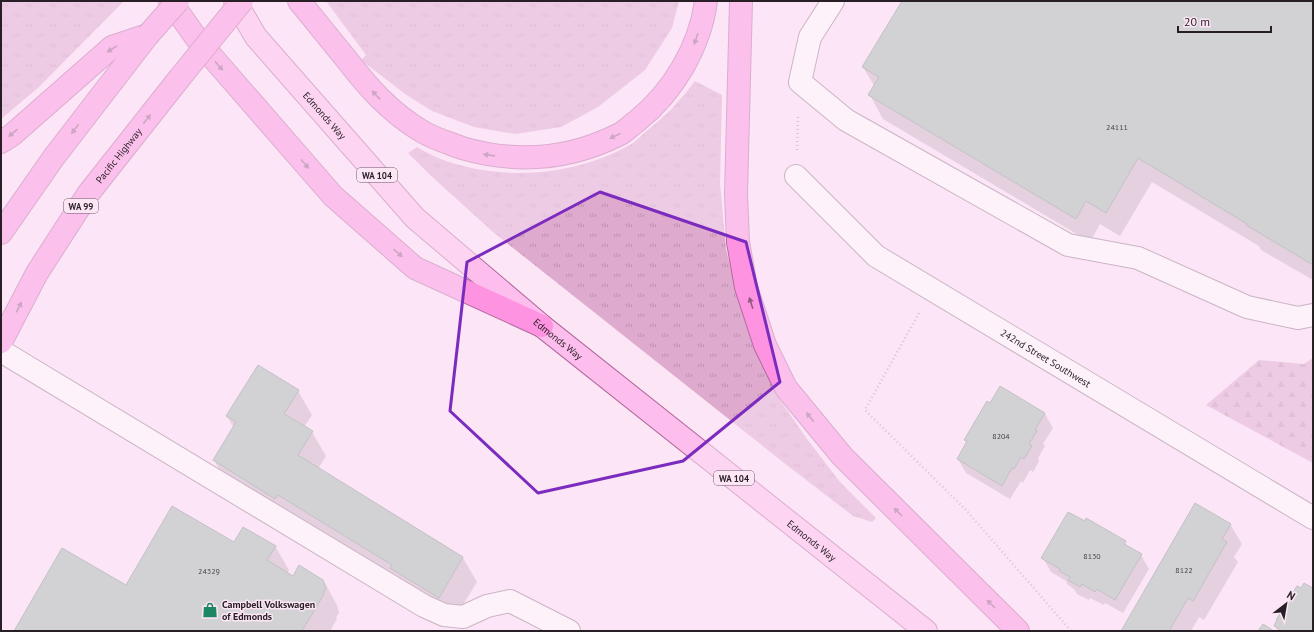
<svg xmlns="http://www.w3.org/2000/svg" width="1314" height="632" viewBox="0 0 1314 632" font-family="'PT Sans',sans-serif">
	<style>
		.grass { fill: url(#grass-tufts) }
		.forest { fill: url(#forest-firs) }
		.shadow { fill: #0003 }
		.building { fill: #a1baae; stroke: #7d958a }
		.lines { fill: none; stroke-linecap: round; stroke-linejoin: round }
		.minor-casing { stroke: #8f7a88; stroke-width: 24 }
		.major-casing { stroke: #b26a9f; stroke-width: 24 }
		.highway-casing { stroke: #b26a9f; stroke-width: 24 }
		.path { stroke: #b09eab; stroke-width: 2.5; stroke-dasharray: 1 3; stroke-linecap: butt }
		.minor { stroke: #fff; stroke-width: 22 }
		.major { stroke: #febeed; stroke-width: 22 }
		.highway { stroke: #fd93e1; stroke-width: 22 }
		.highway-bridge-casing { stroke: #b26a9f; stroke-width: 24; stroke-linecap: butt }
		.highway-bridge { stroke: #fd93e1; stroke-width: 22 }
		.oneway { fill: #925983 }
		.marked { fill: none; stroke: #7b2cbf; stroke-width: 3; stroke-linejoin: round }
		.labels { text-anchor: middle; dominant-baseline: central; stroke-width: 3; stroke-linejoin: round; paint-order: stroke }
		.number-label { font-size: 8px; fill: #464647 }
		.shield { fill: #fce5f5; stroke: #675a63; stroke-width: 1 }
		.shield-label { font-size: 9px; font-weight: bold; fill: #271f25 }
		.street-label { font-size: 10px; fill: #271f25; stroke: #fce5f5 }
		.poi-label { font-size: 10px; font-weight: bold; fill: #271f25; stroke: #fce5f5; text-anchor: start }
	</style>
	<defs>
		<pattern id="grass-tufts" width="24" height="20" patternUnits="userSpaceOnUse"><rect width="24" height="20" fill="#deaace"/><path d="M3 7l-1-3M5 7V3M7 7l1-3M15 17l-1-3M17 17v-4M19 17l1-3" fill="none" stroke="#be92b1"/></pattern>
		<pattern id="forest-firs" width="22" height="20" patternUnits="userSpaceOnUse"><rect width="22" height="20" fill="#deaace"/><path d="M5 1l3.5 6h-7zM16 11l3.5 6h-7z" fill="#be92b1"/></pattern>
	</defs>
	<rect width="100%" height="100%" fill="#fce5f5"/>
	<!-- grass -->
	<g class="grass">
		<path d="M1 1H124L39 87 1 119Z"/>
		<path d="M326 1H679L672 28 645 70 598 107 561 127 515 134 474 127 432 111 405 94 361 60 366 55Z"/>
		<path d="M695 81 722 95 720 183 726 249 746 325 776 394 807 439 840 482 876 518 872 522 853 516 788 466 493 232 429 174 408 153 417 147C424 151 431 155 438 158 500 182 572 177 630 145 635 142 640 137 644 133 664 118 680 101 695 81Z"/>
	</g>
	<!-- forest -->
	<path class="forest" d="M1313 358V463L1206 405 1259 360 1304 364Z"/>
	<!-- shadow -->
	<g class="shadow">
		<path d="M903 1H1313V280L1261 250 1259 246 1152 182 1120 236 1100 224 1090 242 883 119 870 95 875 87 863 67Z"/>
		<path d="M1001 388 1045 414 1053 428 1043 444 1045 446 1038 458 1039 461 1033 472 1030 470 1023 483 1021 481 1010 499 966 473 958 459 967 443 965 440 990 405Z"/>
		<path d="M298 391 312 415 304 427 312 432 326 456 318 469 463 558 477 582 453 621 228 484 214 460 234 428 227 416Z"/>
		<path d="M1230 524 1242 544 1234 557 1238 562 1204 620 1199 617 1191 631H1122Z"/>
		<path d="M1125 542 1128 548 1141 555 1149 569 1123 613 1105 603 1104 605 1090 598 1089 600 1077 594 1074 589 1068 585 1066 581 1051 572 1043 558Z"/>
		<path d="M234 543 275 546 289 570 287 574 293 577 323 580 337 605 339 613 336 617 337 619 330 631H15Z"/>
		<path d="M1301 589H1313V631H1278L1275 626Z"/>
	</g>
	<!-- building -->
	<g class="building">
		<path d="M902 1H1313V265L1246 225 1247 224 1138 158 1106 213 1086 201 1076 219 868 95 879 77 862 67Z"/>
		<path d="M258 365 299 390 284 414 313 431 298 455 463 557 439 598 390 568 392 565 278 495 275 499 213 460 236 422 226 416Z"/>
		<path d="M1000 386 1045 413 1035 430 1037 431 1029 444 1032 446 1024 459 1021 457 1014 469 1012 468 1002 486 957 459 967 441 964 440 987 401 990 403Z"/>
		<path d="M1195 503 1231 524 1222 539 1227 542 1193 601 1188 598 1169 631H1121Z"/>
		<path d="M172 506 234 542 243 527 276 546 267 560 293 576 299 565 323 580 326 588 323 593 324 594 302 631H14L62 548 126 585Z"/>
		<path d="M1068 512 1085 521 1086 518 1126 541 1124 544 1142 554 1115 600 1097 589 1095 592 1082 584 1080 587 1068 580 1070 577 1059 571 1060 569 1041 558Z"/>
		<path d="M1304 583 1313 588V631H1282L1274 626 1277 620H1276L1297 586 1301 588Z"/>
		<path d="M1263 624 1274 631H1258Z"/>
	</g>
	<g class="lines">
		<defs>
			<g id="minor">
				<path d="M833 1 810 37 800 82 846 120 1068 245 1138 258 1247 307 1298 318 1313 315"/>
				<path id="s1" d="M796 176 876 256 1313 518"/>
				<path d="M1 351 424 606 444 615 463 617 487 606 510 601 569 631"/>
			</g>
			<g id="major">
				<path id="s2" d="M235 1 256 37 415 218 542 326 926 631"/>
			</g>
			<g id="highway">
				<path d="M170 1 200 43 333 196 415 268 542 326"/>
				<path d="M299 1C314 19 328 37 343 55 367 86 389 112 423 132 435 139 449 143 462 148 517 164 569 160 620 134 626 131 631 125 637 121 673 92 700 47 706 1"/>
				<path d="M741 1 736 194 738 242 746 287 765 345 786 388 842 456 1018 631"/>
				<path d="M1 142 12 135 112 47 148 35"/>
				<path d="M1 233 54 157 148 35"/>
				<path id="s3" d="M1 342 37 273 88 194 178 80"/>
			</g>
		</defs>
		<!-- minor casing -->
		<use href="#minor" class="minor-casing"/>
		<!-- major casing -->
		<use href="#major" class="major-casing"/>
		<!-- highway casing -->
		<use href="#highway" class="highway-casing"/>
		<!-- path -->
		<g class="path">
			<path d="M797 150 798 117"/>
			<path d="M919 313 865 410 966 510 1071 631"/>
		</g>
		<!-- minor -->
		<use href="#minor" class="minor"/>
		<!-- major -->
		<use href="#major" class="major"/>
		<!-- highway -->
		<use href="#highway" class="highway"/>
		<defs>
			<g id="highway-bridge">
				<path d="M148 35 178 1"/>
				<path d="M178 80 242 1"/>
			</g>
		</defs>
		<!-- highway-bridge casing -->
		<use href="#highway-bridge" class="highway-bridge-casing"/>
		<!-- highway-bridge -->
		<use href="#highway-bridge" class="highway-bridge"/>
	</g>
	<!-- one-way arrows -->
	<defs><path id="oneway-solid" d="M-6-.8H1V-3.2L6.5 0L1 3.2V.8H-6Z"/></defs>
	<g class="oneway">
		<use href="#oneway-solid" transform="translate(696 39) rotate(109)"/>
		<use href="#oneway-solid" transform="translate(112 49) rotate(148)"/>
		<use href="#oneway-solid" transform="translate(219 66) rotate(49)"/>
		<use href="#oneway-solid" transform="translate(376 95) rotate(-133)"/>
		<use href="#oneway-solid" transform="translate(147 119) rotate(-52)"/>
		<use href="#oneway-solid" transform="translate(75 129) rotate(127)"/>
		<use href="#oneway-solid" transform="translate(13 133) rotate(141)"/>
		<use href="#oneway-solid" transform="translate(615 136) rotate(156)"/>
		<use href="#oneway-solid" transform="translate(489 155) rotate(-172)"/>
		<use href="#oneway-solid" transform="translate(305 164) rotate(49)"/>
		<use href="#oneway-solid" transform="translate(398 253) rotate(41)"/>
		<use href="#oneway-solid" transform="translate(751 303) rotate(-108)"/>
		<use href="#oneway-solid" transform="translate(19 307) rotate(-63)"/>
		<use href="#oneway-solid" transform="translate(810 417) rotate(-129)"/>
		<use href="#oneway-solid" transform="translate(898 512) rotate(-135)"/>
		<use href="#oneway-solid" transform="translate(991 604) rotate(-135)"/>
	</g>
	<!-- marked area -->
	<path d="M0 0H1314V632H0ZM600 192 746 242 780 382 683 461 538 493 450 411 467 262Z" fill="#fce5f5" fill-opacity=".55" fill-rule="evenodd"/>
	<path class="marked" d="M600 192 746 242 780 382 683 461 538 493 450 411 467 262Z"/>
	<!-- icons -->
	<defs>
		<symbol id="shop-bare" viewBox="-9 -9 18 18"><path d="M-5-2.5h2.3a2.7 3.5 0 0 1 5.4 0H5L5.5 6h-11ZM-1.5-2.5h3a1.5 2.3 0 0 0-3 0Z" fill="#1c8764" stroke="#fce5f5" stroke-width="2.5" paint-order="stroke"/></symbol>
	</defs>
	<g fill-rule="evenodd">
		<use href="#shop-bare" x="199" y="599" width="22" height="22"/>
	</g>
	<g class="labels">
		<!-- number labels -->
		<g class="number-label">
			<text x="1117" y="127">24111</text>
			<text x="1001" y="436">8204</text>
			<text x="1092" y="556">8130</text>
			<text x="1184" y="570">8122</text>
			<text x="209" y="571">24329</text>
		</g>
		<!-- shield labels -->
		<g class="shield">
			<rect x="357" y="168" width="40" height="14" rx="3"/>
			<rect x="64" y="199" width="34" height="14" rx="3"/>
			<rect x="714" y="471" width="40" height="14" rx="3"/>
		</g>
		<g class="shield-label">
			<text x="377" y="175">WA 104</text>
			<text x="81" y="206">WA 99</text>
			<text x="734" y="478">WA 104</text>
		</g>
		<!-- street labels -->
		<g class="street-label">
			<text stroke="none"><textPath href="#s2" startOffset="146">Edmonds Way</textPath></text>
			<text stroke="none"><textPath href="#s3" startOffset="221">Pacific Highway</textPath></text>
			<text stroke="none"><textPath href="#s2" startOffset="470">Edmonds Way</textPath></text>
			<text stroke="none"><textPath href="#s1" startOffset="311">242nd Street Southwest</textPath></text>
			<text stroke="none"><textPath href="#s2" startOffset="794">Edmonds Way</textPath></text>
		</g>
		<!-- poi labels -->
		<g class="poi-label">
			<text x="222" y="604">Campbell Volkswagen<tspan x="222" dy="12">of Edmonds</tspan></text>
		</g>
	</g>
	<!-- border -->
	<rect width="1314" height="632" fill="none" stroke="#271f25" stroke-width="4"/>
	<!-- north arrow -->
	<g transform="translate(1286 604) rotate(31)" stroke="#fce5f5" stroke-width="3" paint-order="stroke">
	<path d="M0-3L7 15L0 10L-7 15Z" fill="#271f25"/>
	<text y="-6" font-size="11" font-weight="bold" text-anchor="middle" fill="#271f25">N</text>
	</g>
	<!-- scale -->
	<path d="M1178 26v6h93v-6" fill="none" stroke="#271f25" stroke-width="2"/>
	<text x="1184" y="26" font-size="12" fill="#271f25" stroke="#fce5f5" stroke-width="3" paint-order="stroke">20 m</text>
</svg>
